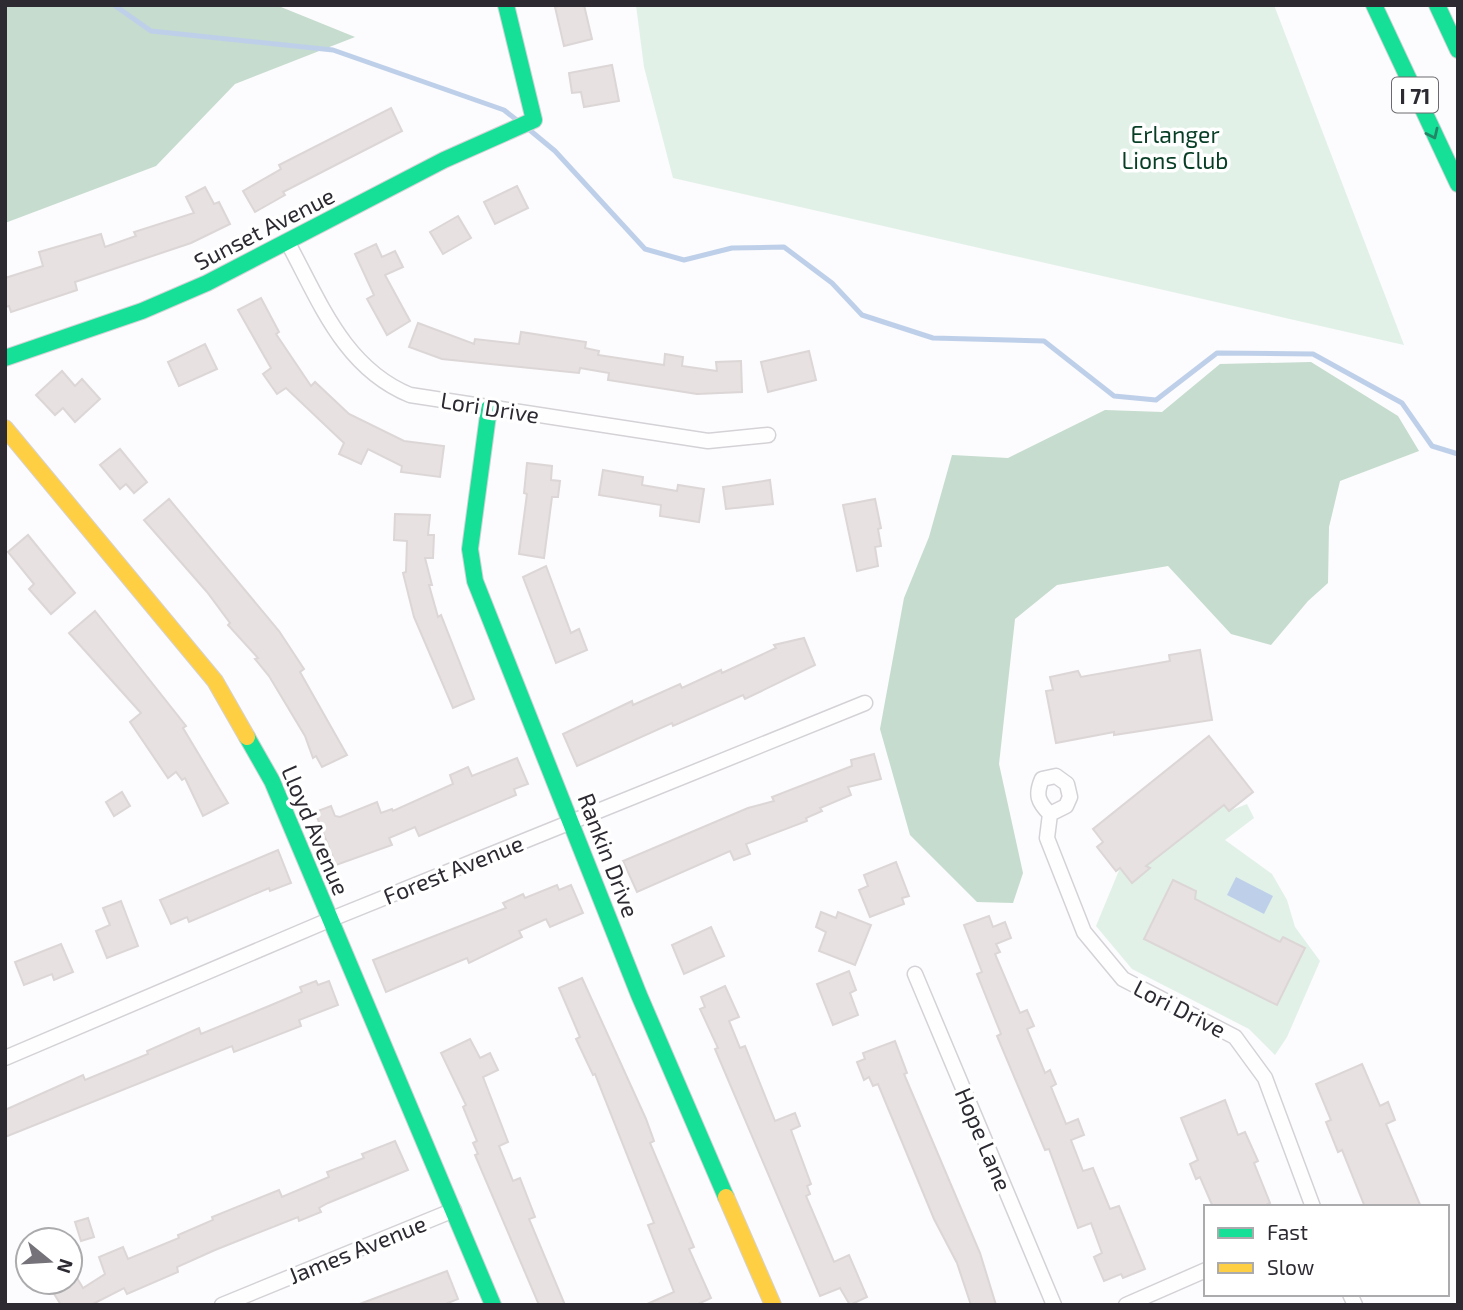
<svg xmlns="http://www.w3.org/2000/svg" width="1463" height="1310" viewBox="0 0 1463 1310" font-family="'Exo 2',sans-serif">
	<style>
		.green { fill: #e1f1e8 }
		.forest { fill: #c5dcce }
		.water { fill: #bed0e9 }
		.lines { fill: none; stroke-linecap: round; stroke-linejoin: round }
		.stream { stroke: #bed0e9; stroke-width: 5 }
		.building { fill: #e7e2e1; stroke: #dcd6d6; stroke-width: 2 }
		.street-casing { stroke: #d4d2d6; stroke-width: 17 }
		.fast-casing { stroke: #d4d2d6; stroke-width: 18 }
		.slow-casing { stroke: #d4d2d6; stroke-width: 18 }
		.street { stroke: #fffeff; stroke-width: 14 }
		.fast { stroke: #16e098; stroke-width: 16 }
		.slow { stroke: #ffcf43; stroke-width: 16 }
		.oneway { stroke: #228565 }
		.labels { text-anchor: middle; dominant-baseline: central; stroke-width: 7; stroke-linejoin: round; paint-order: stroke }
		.shield { fill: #fff; stroke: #6c6a70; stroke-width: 2 }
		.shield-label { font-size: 21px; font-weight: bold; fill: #2d2a32 }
		.park-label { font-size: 23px; fill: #083e26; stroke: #fff }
		.street-label { font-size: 23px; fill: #2d2a32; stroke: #fff }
	</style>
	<rect width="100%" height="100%" fill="#fcfbfd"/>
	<!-- green -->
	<g class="green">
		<path d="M636 5H1274L1404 345 673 178 644 67Z"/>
		<path d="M1247 804 1254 818 1225 840 1272 874 1287 900 1295 927 1320 961 1287 1037 1275 1055 1249 1029 1132 969 1096 926 1120 868 1132 883 1151 862 1224 805 1229 811Z"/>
	</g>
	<!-- forest -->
	<g class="forest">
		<path d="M5 5H276L355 37 235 84 156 166 5 223Z"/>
		<path d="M1311 362 1398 416 1419 451 1340 481 1329 527 1328 583 1308 601 1271 645 1231 634 1168 566 1057 585 1015 619 999 764 1023 873 1013 903 977 902 910 835 880 729 904 598 929 537 952 455 1008 458 1105 410 1162 412 1220 364Z"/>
	</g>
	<!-- water -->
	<path class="water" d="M1236 877 1273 896 1264 914 1227 895Z"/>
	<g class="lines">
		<!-- stream -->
		<g class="stream">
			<path d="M114 5 151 31 333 50 504 110 518 121"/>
			<path d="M526 127 555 151 645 249 684 260 732 248 784 247 832 283 862 315 933 338 1044 341 1114 396 1156 400 1217 353 1313 354 1402 403 1432 446 1458 454"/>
		</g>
	</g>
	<!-- building -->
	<g class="building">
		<path d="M563 5H584L592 39 564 46 555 7Z"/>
		<path d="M612 65 619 101 584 107 581 92 572 93 569 73Z"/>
		<path d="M391 108 402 131 283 192 285 195 255 212 243 191 281 169 279 165Z"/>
		<path d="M517 186 528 208 495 224 484 202Z"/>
		<path d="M205 187 214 204 219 202 230 224 191 243 75 282 77 290 11 312 9 306 5 307V278L43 266 39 252 101 234 105 247 136 236 134 232 194 213 186 197Z"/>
		<path d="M458 216 471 238 443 254 430 232Z"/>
		<path d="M376 244 382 257 395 251 403 267 385 275 410 321 387 335 367 299 374 295 355 254Z"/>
		<path d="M261 298 279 332 276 334 311 386 315 382 349 414 404 441 444 446 440 477 401 472 402 466 368 449 361 464 339 454 344 443 286 388 277 394 263 374 271 368 238 310Z"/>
		<path d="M418 323 474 344 475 339 519 344 521 332 586 342 585 348 599 351 598 355 664 365 665 354 683 357 682 366 717 371 716 362 741 361 742 392 697 394 608 380 609 373 580 368 579 373 442 359 409 347Z"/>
		<path d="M205 344 217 369 179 386 168 362Z"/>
		<path d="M809 351 816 380 768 392 761 362Z"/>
		<path d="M62 371 75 386 82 379 100 399 75 422 63 408 55 415 36 395Z"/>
		<path d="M120 449 147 482 134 493 126 484 120 489 100 465Z"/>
		<path d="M527 463 552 466 551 480 560 481 558 497H552L544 558 519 554 527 494 524 493Z"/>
		<path d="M603 470 643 477 642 485 677 491 678 485 704 489 699 522 660 516 661 505 599 495Z"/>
		<path d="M770 480 773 504 726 509 723 487Z"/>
		<path d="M169 499 279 631 304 669 300 672 347 755 322 767 316 756 313 758 305 736 269 676 255 659 258 658 228 625 230 623 207 592 144 520Z"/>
		<path d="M875 499 881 528 878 529 881 546 875 547 878 566 857 571 843 505Z"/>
		<path d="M395 514 430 515 428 535H434L433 558H425L432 585H429L438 617 441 615 474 699 453 708 414 617 403 573 406 572 407 541 394 540Z"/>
		<path d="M28 535 75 593 51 614 29 589 34 584 8 552Z"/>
		<path d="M546 566 571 633 579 629 587 650 556 663 523 577Z"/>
		<path d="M95 611 186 726 183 728 228 803 203 816 185 778 182 780 176 772 168 778 130 722 141 713 69 633Z"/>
		<path d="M804 638 815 665 745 699 743 695 673 726 672 723 577 766 563 734 632 701 633 705 680 684 682 688 721 670 722 673 776 648 774 645Z"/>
		<path d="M1200 650 1212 720 1114 735V732L1056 743 1046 691 1053 690 1050 677 1078 671 1081 677 1170 661 1169 655Z"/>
		<path d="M1209 736 1253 792 1229 811 1224 805 1146 866 1150 868 1132 883 1120 868 1116 871 1097 847 1103 842 1093 829Z"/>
		<path d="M874 754 881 779 848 787 851 795 820 808 822 811 806 818 807 821 746 844 750 854 734 860 730 851 637 892 623 861 748 808 774 801 772 797 852 766 851 760Z"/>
		<path d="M517 758 528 784 514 789 516 795 419 836 415 827 389 838 392 845 336 865 315 812 331 806 335 816 340 817 377 802 381 813 392 809 393 811 453 784 450 775 468 767 472 776Z"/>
		<path d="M122 792 130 806 114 816 106 802Z"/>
		<path d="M278 850 291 883 270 891 269 888 189 922 187 917 171 924 160 900Z"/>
		<path d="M896 862 909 896 902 898 904 904 870 917 859 890 868 886 864 875Z"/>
		<path d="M1173 880 1196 891 1195 899 1280 942 1283 937 1305 948 1277 1005 1144 939Z"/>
		<path d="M557 885 559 890 571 885 583 913 550 927 546 919 519 931 522 937 469 963 467 958 386 992 373 960 506 908 503 903 523 894 525 898Z"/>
		<path d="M121 901 138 946 107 958 96 931 110 925 103 908Z"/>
		<path d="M821 912 836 918 838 912 871 925 855 965 819 951 826 932 816 927Z"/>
		<path d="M989 916 993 927 1005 922 1011 938 996 944 1000 952 995 954 1020 1013 1027 1010 1034 1026 1027 1029 1045 1073 1050 1070 1056 1084 1051 1087 1066 1124 1078 1119 1084 1135 1071 1140 1083 1171 1093 1168 1110 1209 1119 1206 1145 1269 1123 1278 1121 1274 1104 1281 1094 1257 1102 1253 1091 1223 1078 1228 1049 1149 1045 1150 997 1036 1001 1034 977 974 982 972 964 925Z"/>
		<path d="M711 927 724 956 684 974 672 945Z"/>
		<path d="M61 944 73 972 54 980 52 974 24 985 15 962Z"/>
		<path d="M849 971 856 990 850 993 858 1015 833 1025 817 984Z"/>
		<path d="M582 978 646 1119 654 1141 650 1143 694 1247 689 1249 711 1298 696 1305H645L674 1292 648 1225 654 1223 595 1074 593 1075 576 1039 580 1037 559 988Z"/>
		<path d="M316 981 318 985 329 981 338 1005 299 1020 301 1026 234 1052 232 1046 5 1137V1110L83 1075 85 1080 148 1054 147 1051 199 1028 201 1034 269 1006 302 992 300 987Z"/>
		<path d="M725 986 739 1017 729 1021 740 1048 745 1046 775 1121 795 1113 800 1126 791 1130 811 1184 807 1186 810 1194 806 1196 834 1262 849 1255 867 1297 850 1305 840 1288 820 1296 715 1049 718 1048 700 1009 705 1007 701 997Z"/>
		<path d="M470 1039 480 1058 490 1053 498 1070 483 1077 508 1142 499 1146 513 1181 520 1178 535 1217 529 1219 565 1305H539L475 1155 478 1154 473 1143 477 1141 463 1107 466 1105 441 1053Z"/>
		<path d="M895 1041 907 1073 904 1074 980 1253 996 1305H971L957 1263 934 1219 878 1084 873 1086 869 1077 864 1080 857 1062 865 1059 863 1053Z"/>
		<path d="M1362 1064 1380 1106 1388 1102 1395 1120 1386 1124 1421 1207H1365L1342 1150 1338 1152 1326 1122 1331 1120 1316 1084Z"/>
		<path d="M1225 1100 1238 1135 1245 1132 1258 1161 1254 1163 1270 1203 1262 1207H1213L1200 1177 1196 1179 1190 1164 1198 1160 1181 1118Z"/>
		<path d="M395 1141 408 1170 328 1203 319 1208 321 1212 299 1221 298 1217 215 1250 177 1267 178 1272 127 1294 124 1288 91 1305H61L53 1292 77 1278 83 1288 105 1274 99 1257 123 1247 128 1259 179 1238 178 1235 213 1220 212 1217 279 1190 282 1197 329 1177 327 1172 364 1158 362 1154Z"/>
		<path d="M88 1218 94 1237 81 1241 75 1222Z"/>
		<path d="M447 1271 458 1299 443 1305H357Z"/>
	</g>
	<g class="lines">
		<defs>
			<g id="street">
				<path d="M288 243C320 302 344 368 410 395L708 441 768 435"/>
				<path d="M1050 814C1038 802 1035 795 1042 779L1056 776 1067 784 1070 797 1066 806 1050 814 1047 838 1084 932 1123 979 1235 1037 1265 1078 1313 1207"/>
				<path d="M915 974 1054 1305"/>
				<path d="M5 1058 329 920 865 703"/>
				<path d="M1350 1294 1355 1305"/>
				<path d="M222 1305 454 1210"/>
				<path d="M1126 1305 1206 1270"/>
			</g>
			<g id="fast">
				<path d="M1374 5 1458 184"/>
				<path d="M1437 5 1458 50"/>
				<path d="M5 358 142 311 207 283 444 160 534 120 506 5"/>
				<path d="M489 408 470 549 475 581 639 995 726 1197"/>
				<path d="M247 737 272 781 493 1305"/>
			</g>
			<g id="slow">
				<path d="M5 428 215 681 247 737"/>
				<path d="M726 1197 773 1305"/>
			</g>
		</defs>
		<!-- street casing -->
		<use href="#street" class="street-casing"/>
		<!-- fast casing -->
		<use href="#fast" class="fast-casing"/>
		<!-- slow casing -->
		<use href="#slow" class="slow-casing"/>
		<!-- street -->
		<use href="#street" class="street"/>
		<!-- fast -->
		<use href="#fast" class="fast"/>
		<!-- slow -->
		<use href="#slow" class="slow"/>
	</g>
	<!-- one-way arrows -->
	<defs><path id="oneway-chevron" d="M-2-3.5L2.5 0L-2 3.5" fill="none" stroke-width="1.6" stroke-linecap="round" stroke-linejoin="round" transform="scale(1.75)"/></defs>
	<use class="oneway" href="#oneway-chevron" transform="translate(1433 134) rotate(65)"/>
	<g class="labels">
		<!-- shield labels -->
		<rect class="shield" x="1392" y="77.5" width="46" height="35" rx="5"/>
		<g class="shield-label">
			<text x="1415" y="95">I 71</text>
		</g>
		<!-- park labels -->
		<g class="park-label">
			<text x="1175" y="134">Erlanger<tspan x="1175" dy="26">Lions Club</tspan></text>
		</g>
		<!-- street labels -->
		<g class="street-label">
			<text transform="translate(264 228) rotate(-27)">Sunset Avenue</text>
			<text transform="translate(490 407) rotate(9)">Lori Drive</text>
			<text transform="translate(316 830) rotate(67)">Lloyd Avenue</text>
			<text transform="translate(609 855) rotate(69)">Rankin Drive</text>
			<text transform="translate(453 869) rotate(-22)">Forest Avenue</text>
			<text transform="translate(1180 1008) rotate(27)">Lori Drive</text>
			<text transform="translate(984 1139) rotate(67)">Hope Lane</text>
			<text transform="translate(357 1249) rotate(-22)">James Avenue</text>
		</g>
	</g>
	<!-- border -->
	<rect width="1463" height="1310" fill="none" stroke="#2d2a32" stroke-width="14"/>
	<!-- legend -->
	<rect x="1204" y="1205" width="245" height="91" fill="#ffffff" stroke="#abaaad" stroke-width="2"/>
	<rect x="1218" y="1228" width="35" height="10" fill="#16e098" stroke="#abaaad" stroke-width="2"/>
	<text x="1267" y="1240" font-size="21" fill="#2d2a32">Fast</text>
	<rect x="1218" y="1263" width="35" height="10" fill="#ffcf43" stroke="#abaaad" stroke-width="2"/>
	<text x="1267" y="1275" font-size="21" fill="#2d2a32">Slow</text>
	<!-- north arrow -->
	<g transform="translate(49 1261) rotate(108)"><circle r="33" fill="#ffffff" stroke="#abaaad" stroke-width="2"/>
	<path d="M0-5L12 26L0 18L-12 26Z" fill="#757379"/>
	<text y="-10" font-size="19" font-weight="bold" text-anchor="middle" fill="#2d2a32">N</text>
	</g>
</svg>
